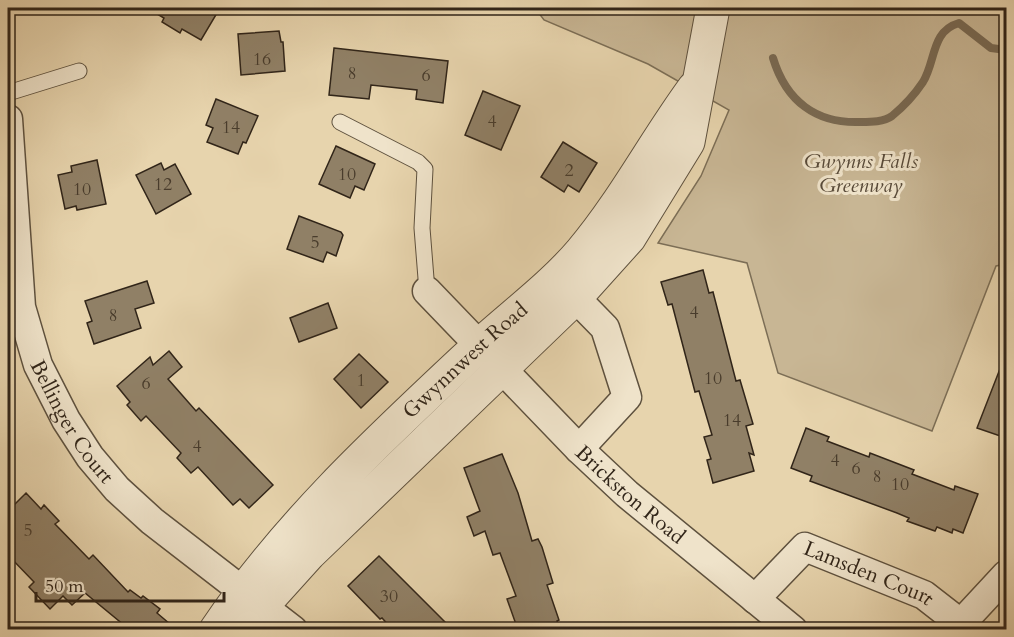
<svg xmlns="http://www.w3.org/2000/svg" width="1014" height="637" viewBox="0 0 1014 637" font-family="Cardo,serif">
	<style>
		.green { fill: #c8b694; stroke: #7c6e56; stroke-width: 1.5 }
		.lines { fill: none; stroke-linecap: round; stroke-linejoin: round }
		.stream { stroke: #796a54; stroke-width: 8 }
		.building { fill: #908066; stroke: #312519; stroke-width: 1.5 }
		.service-casing { stroke: #5e513e; stroke-width: 17 }
		.minor-casing { stroke: #5e513e; stroke-width: 31 }
		.tertiary-casing { stroke: #5e513e; stroke-width: 35 }
		.service { stroke: #efe3ca; stroke-width: 15 }
		.minor { stroke: #efe3ca; stroke-width: 28 }
		.tertiary { stroke: #efe3ca; stroke-width: 33 }
		.labels { text-anchor: middle; dominant-baseline: central; stroke-width: 6; stroke-linejoin: round; paint-order: stroke }
		.number-label { font-size: 18px; fill: #493c2c }
		.park-label { font-size: 21px; font-style: italic; fill: #574938; stroke: #efe3ca }
		.street-label { font-size: 21px; fill: #312519; stroke: #efe3ca }
	</style>
	<rect width="100%" height="100%" fill="#e7d4ad"/>
	<filter id="stains"><feTurbulence type="fractalNoise" baseFrequency=".00333" numOctaves="4"/><feColorMatrix values="0 0 0 0 .2 0 0 0 0 .09 0 0 0 0 .02 0 0 0 .5 -.17"/></filter>
	<radialGradient id="worn" r=".72"><stop offset=".6" stop-color="#630" stop-opacity="0"/><stop offset="1" stop-color="#630" stop-opacity=".3"/></radialGradient>
	<!-- green -->
	<path class="green" d="M535 8H1006V264L996 266 932 431 778 373 747 263 658 243 701 176 729 110 648 64 544 20Z"/>
	<g class="lines">
		<!-- stream -->
		<path class="stream" d="M773 58C786 101 816 124 861 122 871 122 884 122 892 116 903 107 915 94 923 82 936 61 931 31 959 23L991 48 1006 50"/>
	</g>
	<!-- building -->
	<g class="building">
		<path d="M147 8H220L201 40 182 29 180 33 162 22 164 18Z"/>
		<path d="M279 31 281 42H283L285 71 241 75 238 34Z"/>
		<path d="M334 48 448 61 443 103 416 99 417 90 371 85 369 99 329 95Z"/>
		<path d="M483 91 520 106 501 150 465 135Z"/>
		<path d="M216 99 258 116 246 143 243 142 238 154 207 142 213 128 206 125Z"/>
		<path d="M563 142 597 163 579 192 568 185 564 192 541 177Z"/>
		<path d="M336 146 375 164 364 190 355 186 350 198 319 184Z"/>
		<path d="M97 160 106 204 77 210 76 206 65 209 58 175 72 172 71 166Z"/>
		<path d="M161 163 164 170 175 164 191 194 156 214 136 175Z"/>
		<path d="M299 216 341 232 343 235 336 256 327 252 323 262 287 249Z"/>
		<path d="M703 270 709 293 713 292 736 381 740 380 753 424 746 426 754 455 749 453 754 471 713 483 707 460 711 459 704 437 712 435 699 391 695 392 672 304 668 305 661 282Z"/>
		<path d="M147 281 154 303 135 309 141 328 94 344 87 323 92 321 85 301Z"/>
		<path d="M328 303 337 328 299 342 290 318Z"/>
		<path d="M169 351 182 367 168 379 196 411 199 408 273 485 249 508 240 499 233 505 198 467 191 473 177 458 181 453 146 416 141 421 127 405 130 402 117 386 150 357 153 365Z"/>
		<path d="M359 354 388 382 361 408 334 379Z"/>
		<path d="M1005 356H1006V438L977 428Z"/>
		<path d="M806 428 829 437 827 441 869 457 870 453 914 470 912 474 954 490 955 486 978 494 963 533 953 529 952 533 937 527 935 531 907 521 909 518 897 513 810 481 812 476 791 468Z"/>
		<path d="M502 454 518 493 532 541 538 539 542 547 553 583 547 585 559 620 557 621 559 630H518L507 599 516 596 500 553 493 555 485 531 474 536 467 517 480 511 464 468Z"/>
		<path d="M26 493 41 509 44 505 59 521 55 524 89 559 93 555 128 592 130 590 141 598 143 596 160 609 157 613 177 630H130L85 593 72 605 63 596 50 609 29 587 34 582 8 555V511Z"/>
		<path d="M379 556 453 630H393L382 618 380 619 348 586Z"/>
	</g>
	<g class="lines">
		<defs>
			<g id="service">
				<path d="M8 93 79 71"/>
				<path d="M340 122 418 162 425 169 422 228 427 291"/>
			</g>
			<g id="minor">
				<path id="s1" d="M8 119 21 307 38 365 66 420 90 457 117 489 152 521 293 630"/>
				<path d="M559 281 605 328 627 397 579 449"/>
				<path id="s2" d="M427 291 579 449 627 494 793 630"/>
				<path id="s3" d="M755 599 805 547 924 595 969 630"/>
				<path d="M955 630 1006 575"/>
			</g>
			<g id="tertiary">
				<path id="s4" d="M216 630C288 522 387 432 481 344 514 314 552 286 581 252 624 201 655 141 694 88"/>
				<path d="M250 630 263 605 309 554 575 298 629 238 688 142 713 8"/>
			</g>
		</defs>
		<!-- service casing -->
		<use href="#service" class="service-casing"/>
		<!-- minor casing -->
		<use href="#minor" class="minor-casing"/>
		<!-- tertiary casing -->
		<use href="#tertiary" class="tertiary-casing"/>
		<!-- service -->
		<use href="#service" class="service"/>
		<!-- minor -->
		<use href="#minor" class="minor"/>
		<!-- tertiary -->
		<use href="#tertiary" class="tertiary"/>
	</g>
	<g class="labels">
		<!-- number labels -->
		<g class="number-label">
			<text x="262" y="59">16</text>
			<text x="352" y="73">8</text>
			<text x="426" y="75">6</text>
			<text x="492" y="121">4</text>
			<text x="231" y="127">14</text>
			<text x="569" y="170">2</text>
			<text x="347" y="174">10</text>
			<text x="163" y="184">12</text>
			<text x="82" y="189">10</text>
			<text x="315" y="242">5</text>
			<text x="694" y="312">4</text>
			<text x="113" y="315">8</text>
			<text x="713" y="378">10</text>
			<text x="361" y="380">1</text>
			<text x="146" y="383">6</text>
			<text x="732" y="420">14</text>
			<text x="197" y="446">4</text>
			<text x="835" y="460">4</text>
			<text x="856" y="468">6</text>
			<text x="877" y="476">8</text>
			<text x="900" y="484">10</text>
			<text x="28" y="530">5</text>
			<text x="389" y="596">30</text>
		</g>
		<!-- park labels -->
		<g class="park-label">
			<text x="861" y="161">Gwynns Falls<tspan x="861" dy="24">Greenway</tspan></text>
		</g>
		<!-- street labels -->
		<g class="street-label">
			<text stroke="none"><textPath href="#s4" startOffset="368">Gwynnwest Road</textPath></text>
			<text stroke="none"><textPath href="#s1" startOffset="315">Bellinger Court</textPath></text>
			<text stroke="none"><textPath href="#s2" startOffset="288">Brickston Road</textPath></text>
			<text stroke="none"><textPath href="#s3" startOffset="141">Lamsden Court</textPath></text>
		</g>
	</g>
	<!-- margin -->
	<rect width="1014" height="637" fill="none" stroke="#e7d4ad" stroke-width="30"/>
	<rect x="9" y="9" width="996" height="619" fill="none" stroke="#312519" stroke-width="3"/>
	<rect x="15" y="15" width="984" height="607" fill="none" stroke="#312519" stroke-width="1.5"/>
	<!-- scale -->
	<path d="M36 592v9h188v-9" fill="none" stroke="#312519" stroke-width="3"/>
	<text x="45" y="592" font-size="18" fill="#312519" stroke="#efe3ca" stroke-width="4.5" paint-order="stroke">50 m</text>
	<rect width="100%" height="100%" filter="url(#stains)"/>
	<rect width="100%" height="100%" fill="url(#worn)"/>
</svg>
